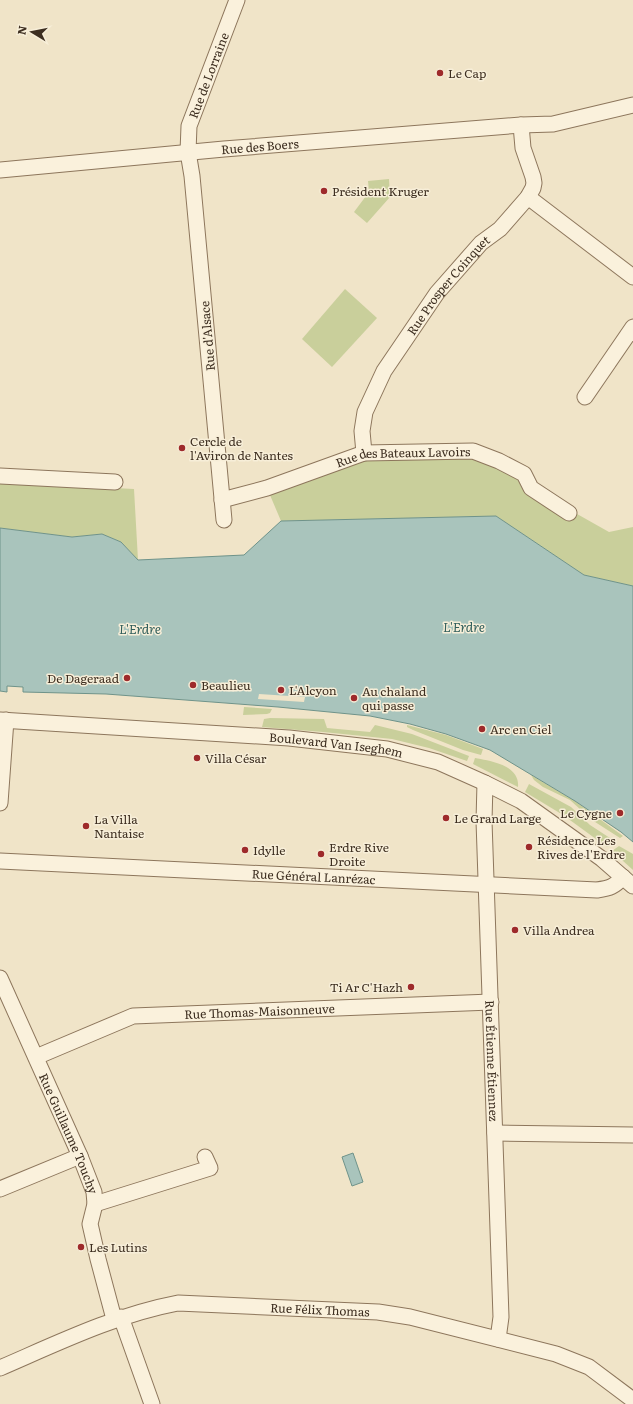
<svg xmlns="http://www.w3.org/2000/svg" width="633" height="1404" viewBox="0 0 633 1404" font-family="Literata,serif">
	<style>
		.green { fill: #c9cf9b }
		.water { fill: #a9c4bc; stroke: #6f938a }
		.pier { fill: #f0e4c8 }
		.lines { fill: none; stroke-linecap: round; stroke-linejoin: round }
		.minor-casing { stroke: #8d765c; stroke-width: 17 }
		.minor { stroke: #faf1dc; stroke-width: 15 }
		.poi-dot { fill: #9e2a2b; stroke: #f7eed8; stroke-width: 1.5 }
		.labels { text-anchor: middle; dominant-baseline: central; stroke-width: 3; stroke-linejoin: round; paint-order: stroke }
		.poi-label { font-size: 12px; fill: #3d2e20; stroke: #f7eed8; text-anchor: start }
		.street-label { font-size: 12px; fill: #3d2e20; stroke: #f7eed8 }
		.water-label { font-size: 13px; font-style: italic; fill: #2f5d5a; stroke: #f7eed8 }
	</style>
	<rect width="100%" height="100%" fill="#f0e4c8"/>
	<!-- green -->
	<g class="green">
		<path d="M389 179 390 197 367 223 354 212 369 192 368 181Z"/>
		<path d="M345 289 377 318 332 367 302 339Z"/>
		<path d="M473 451 499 461 531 488 609 532 633 527V586L584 575 496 516 281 521 267 488 364 453Z"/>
		<path d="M0 482 134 489 138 560 121 542 102 534 72 537 0 528Z"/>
		<path d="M244 707 272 709 270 713 267 714 243 715Z"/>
		<path d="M270 718 324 719 327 728 370 732 375 725 412 734 469 756 467 761 429 748 392 739 323 732 262 727 264 719Z"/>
		<path d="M407 725 446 735 483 749 481 755 463 750 413 730 407 727Z"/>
		<path d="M475 758C491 761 520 765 518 787L473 764Z"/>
		<path d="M531 775 575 801 623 836 620 838 592 820 570 800 543 787 534 780Z"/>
		<path d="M529 784 571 807 590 825 613 840 614 843 607 847 563 815 525 792Z"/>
		<path d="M619 846 633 854V870L612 851Z"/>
	</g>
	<!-- water -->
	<g class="water">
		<path d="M496 516 584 575 633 586V842L621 832 575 801 490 750 446 734 410 724 370 716 278 707 106 694 23 692V687L7 686V692L0 691V528L72 537 102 534 121 542 138 560 244 555 281 521Z"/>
		<path d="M353 1153 363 1182 352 1186 342 1157Z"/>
	</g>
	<!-- pier -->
	<path class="pier" d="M259 694 305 697 304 702 258 699Z"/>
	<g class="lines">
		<defs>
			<g id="minor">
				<path id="s1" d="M0 170 224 149 521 125 553 124 633 105"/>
				<path d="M528 197 633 277"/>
				<path d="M585 397 633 327"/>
				<path id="s2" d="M364 453 362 431 365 412 384 371 437 293 481 243 500 229 528 197 533 188 534 183 533 177 523 148 521 125"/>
				<path d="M0 476 115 482"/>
				<path id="s3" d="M222 500 267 488 364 453 473 451 499 461 524 474 531 488 569 513"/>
				<path id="s4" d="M224 520 192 176 188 152 189 126 237 0"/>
				<path id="s5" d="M0 720 289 738 387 749 438 762 485 783 521 801 602 859 633 886"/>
				<path id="s6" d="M485 783 484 821 501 1317 498 1339"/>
				<path d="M0 803 6 720"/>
				<path id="s7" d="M0 861 597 890C610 888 614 887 623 877"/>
				<path id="s8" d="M0 978 80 1156 94 1192 95 1204 90 1224 98 1259 114 1319"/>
				<path id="s9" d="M36 1057 133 1016 491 1002"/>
				<path d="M495 1133 633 1135"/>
				<path d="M0 1189 80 1156"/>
				<path d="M95 1204 210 1168 205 1157"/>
				<path d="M121 1317 152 1404"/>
				<path id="s10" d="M0 1368C58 1343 115 1315 178 1303L378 1312 410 1317 556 1354 589 1367 633 1400"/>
			</g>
		</defs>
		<!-- minor casing -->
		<use href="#minor" class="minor-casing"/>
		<!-- minor -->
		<use href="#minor" class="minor"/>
	</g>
	<!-- markers -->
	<g class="poi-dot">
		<circle cx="440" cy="73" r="4"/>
		<circle cx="324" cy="191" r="4"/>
		<circle cx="182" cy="448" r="4"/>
		<circle cx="127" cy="678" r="4"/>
		<circle cx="193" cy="685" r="4"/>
		<circle cx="281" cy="690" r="4"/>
		<circle cx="354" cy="698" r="4"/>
		<circle cx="482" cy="729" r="4"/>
		<circle cx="197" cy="758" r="4"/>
		<circle cx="620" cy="813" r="4"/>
		<circle cx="446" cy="818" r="4"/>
		<circle cx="86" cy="826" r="4"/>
		<circle cx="529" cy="847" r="4"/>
		<circle cx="245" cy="850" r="4"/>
		<circle cx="321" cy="854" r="4"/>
		<circle cx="515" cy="930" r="4"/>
		<circle cx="411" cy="987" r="4"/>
		<circle cx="81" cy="1247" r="4"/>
	</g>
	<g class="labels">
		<!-- poi labels -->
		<g class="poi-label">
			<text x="448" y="73">Le Cap</text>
			<text x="332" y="191">Président Kruger</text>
			<text x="190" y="441">Cercle de<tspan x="190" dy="14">l'Aviron de Nantes</tspan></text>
			<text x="119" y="678" text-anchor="end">De Dageraad</text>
			<text x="201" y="685">Beaulieu</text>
			<text x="289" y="690">L'Alcyon</text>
			<text x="362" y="691">Au chaland<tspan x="362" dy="14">qui passe</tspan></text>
			<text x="490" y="729">Arc en Ciel</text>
			<text x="205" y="758">Villa César</text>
			<text x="612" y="813" text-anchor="end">Le Cygne</text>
			<text x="454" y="818">Le Grand Large</text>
			<text x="94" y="819">La Villa<tspan x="94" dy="14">Nantaise</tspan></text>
			<text x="537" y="840">Résidence Les<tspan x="537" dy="14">Rives de l'Erdre</tspan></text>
			<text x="329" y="847">Erdre Rive<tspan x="329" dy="14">Droite</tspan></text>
			<text x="253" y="850">Idylle</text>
			<text x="523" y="930">Villa Andrea</text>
			<text x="403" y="987" text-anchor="end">Ti Ar C'Hazh</text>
			<text x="89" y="1247">Les Lutins</text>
		</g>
		<!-- street labels -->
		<g class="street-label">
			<text stroke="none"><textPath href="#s4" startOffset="450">Rue de Lorraine</textPath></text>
			<text stroke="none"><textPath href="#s1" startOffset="261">Rue des Boers</textPath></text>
			<text stroke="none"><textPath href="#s2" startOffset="194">Rue Prosper Coinquet</textPath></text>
			<text transform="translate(207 336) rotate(-95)">Rue d'Alsace</text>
			<text stroke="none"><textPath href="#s3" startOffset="188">Rue des Bateaux Lavoirs</textPath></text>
			<text stroke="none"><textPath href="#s5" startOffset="337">Boulevard Van Iseghem</textPath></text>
			<text stroke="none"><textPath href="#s7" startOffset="314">Rue Général Lanrézac</textPath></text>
			<text stroke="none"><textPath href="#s9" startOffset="232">Rue Thomas-Maisonneuve</textPath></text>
			<text stroke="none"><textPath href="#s6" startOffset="278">Rue Étienne Étiennez</textPath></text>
			<text stroke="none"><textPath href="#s8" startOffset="170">Rue Guillaume Touchy</textPath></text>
			<text stroke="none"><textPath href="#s10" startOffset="332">Rue Félix Thomas</textPath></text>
		</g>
		<!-- water labels -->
		<g class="water-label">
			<text x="464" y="626">L'Erdre</text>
			<text x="140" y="628">L'Erdre</text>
		</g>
	</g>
	<!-- north arrow -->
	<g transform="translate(32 32) rotate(280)" stroke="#f7eed8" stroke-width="3" paint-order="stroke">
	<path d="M0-3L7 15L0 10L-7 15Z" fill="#3d2e20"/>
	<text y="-6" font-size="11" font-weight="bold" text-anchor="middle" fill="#3d2e20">N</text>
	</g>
</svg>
